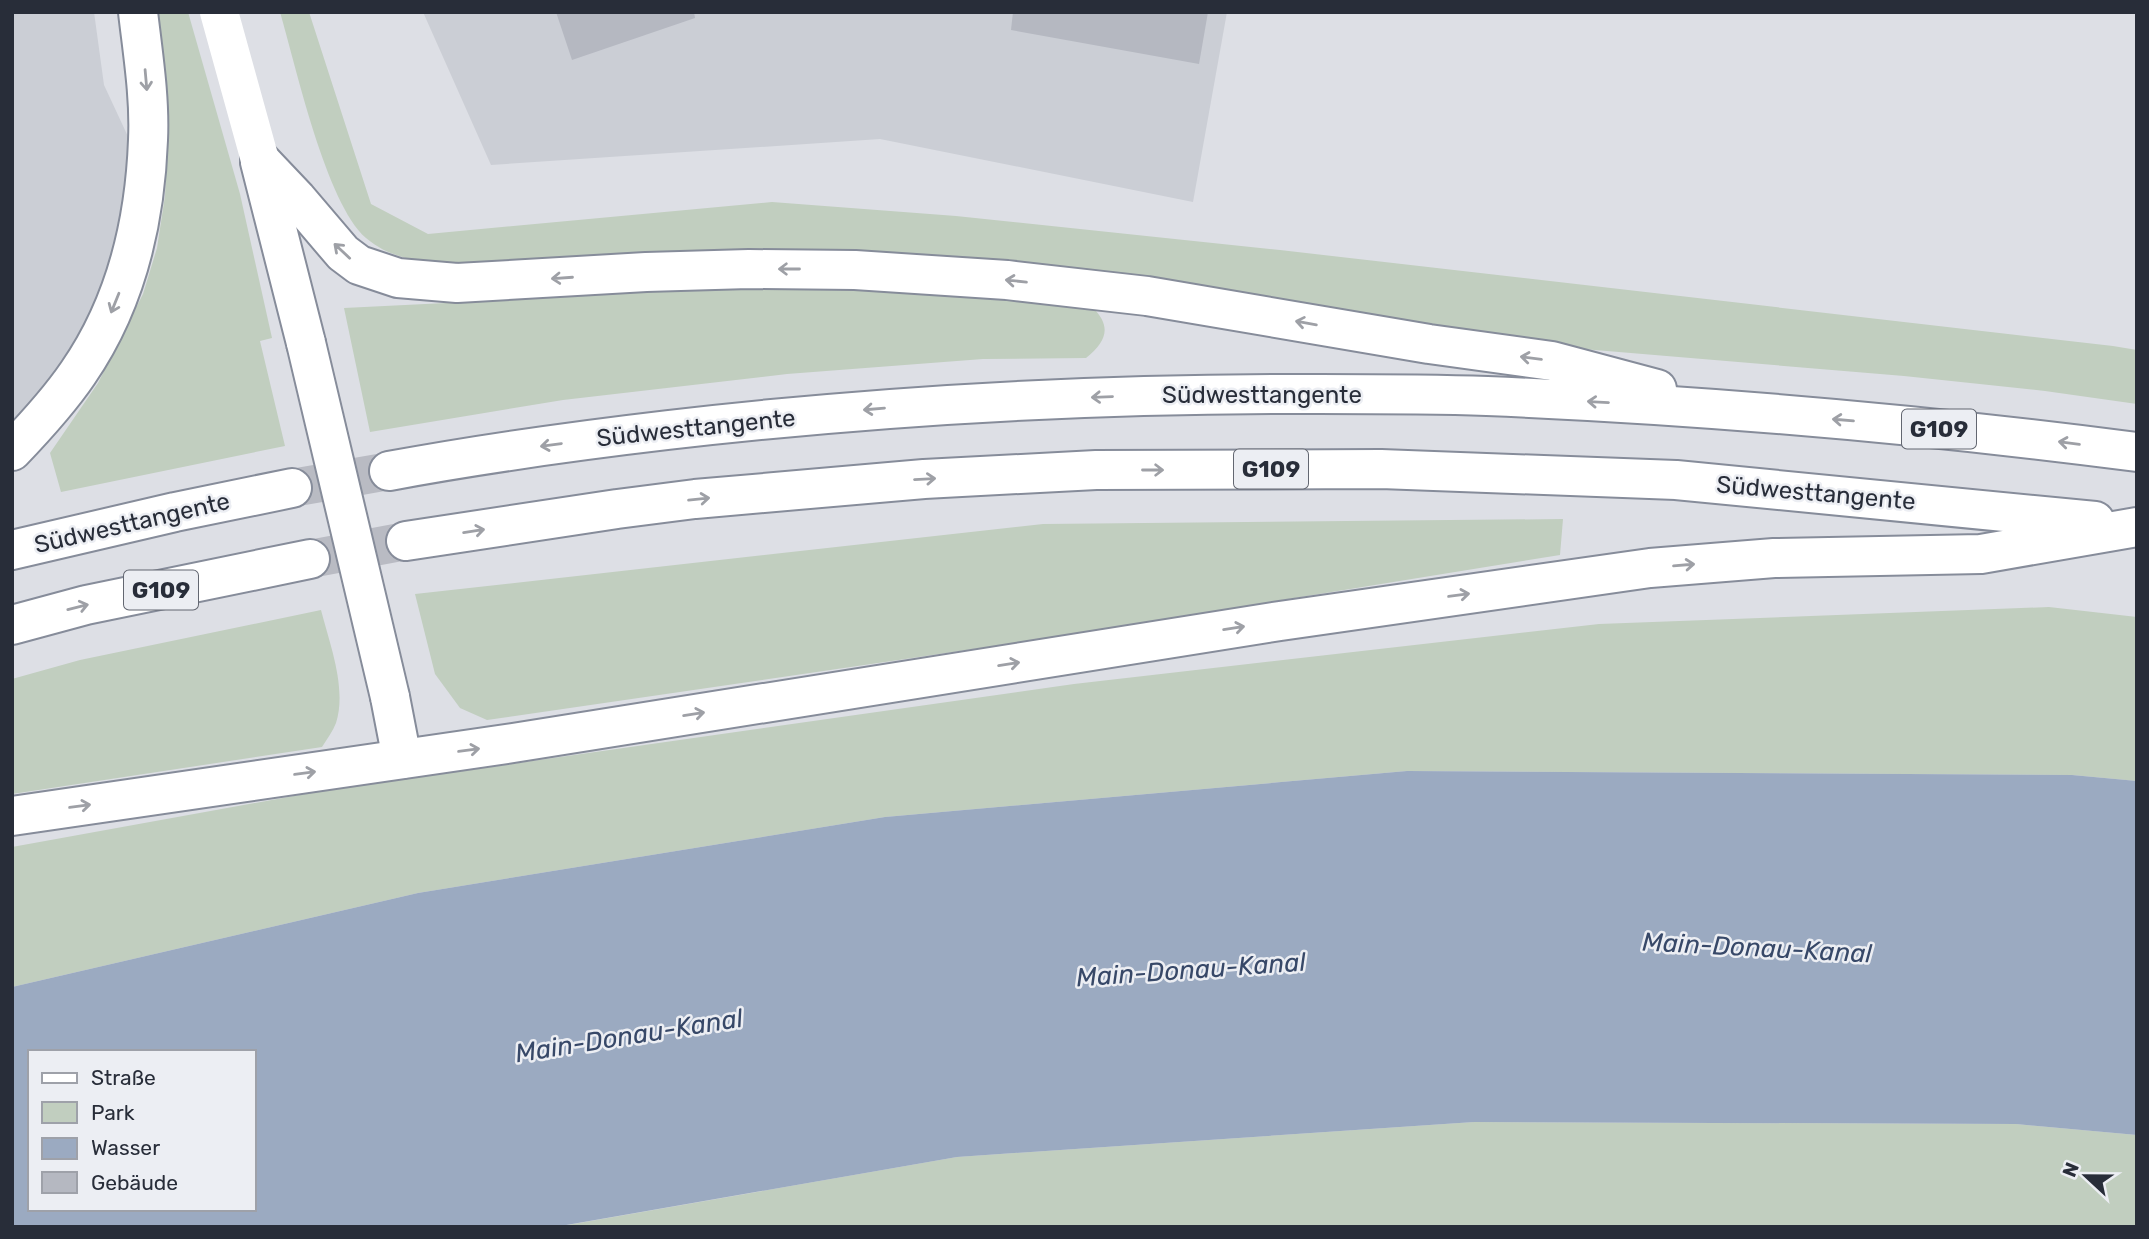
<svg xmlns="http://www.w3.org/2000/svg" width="2149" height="1239" viewBox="0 0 2149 1239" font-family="Rubik,sans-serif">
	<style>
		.built { fill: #cbced5 }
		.green { fill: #c1cebf }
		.water { fill: #9baac1; fill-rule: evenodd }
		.building { fill: #b5b8c1 }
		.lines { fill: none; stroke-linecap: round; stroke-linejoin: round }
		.highway-tunnel { stroke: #b9bbc3; stroke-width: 38; stroke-dasharray: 38 19; stroke-linecap: butt }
		.highway-casing { stroke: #868c9a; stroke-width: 42 }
		.secondary { stroke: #fff; stroke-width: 38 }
		.highway { stroke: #fff; stroke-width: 38 }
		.highway-bridge-casing { stroke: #868c9a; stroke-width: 42; stroke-linecap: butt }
		.highway-bridge { stroke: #fff; stroke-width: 38 }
		.oneway { stroke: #9ea0a6 }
		.labels { text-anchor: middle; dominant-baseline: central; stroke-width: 5; stroke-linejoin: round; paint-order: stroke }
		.shield { fill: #eceef3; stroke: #636771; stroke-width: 2 }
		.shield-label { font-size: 23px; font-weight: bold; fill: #282d39 }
		.street-label { font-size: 24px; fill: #282d39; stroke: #eceef3 }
		.water-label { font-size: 26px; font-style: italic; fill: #374868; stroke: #eceef3 }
	</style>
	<rect width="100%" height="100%" fill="#dddfe5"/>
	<!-- built -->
	<g class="built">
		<path d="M12 12H94L104 85 131 143 126 200 110 267 77 341 46 389 12 423Z"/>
		<path d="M423 12H1227L1193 202 880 139 491 165Z"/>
	</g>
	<!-- green -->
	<g class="green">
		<path d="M158 12H188L240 194 272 338 260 341 285 446 61 492 50 453 98 383 143 294 157 248 165 196 168 129 166 74Z"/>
		<path d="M280 12H309L371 204 428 234 772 202 956 216 1280 250 2113 346 2137 350V404L2045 391 1904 376 1583 349 1108 274 425 263C402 257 385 254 366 238 326 203 296 67 280 12Z"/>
		<path d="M720 287 903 289 1092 307C1112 326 1107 341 1086 358L983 359 787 374 563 400 370 432 344 308 466 302 569 292Z"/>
		<path d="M1563 519 1560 555 1036 640 487 720 460 708 435 674 415 594 1043 524Z"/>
		<path d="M2049 607 2137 617V781L2072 775 1407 771 885 817 418 893 12 987V847L321 791 1074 684 1599 624Z"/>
		<path d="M321 610C330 645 347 688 336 723 333 731 327 739 322 747L12 794V679L80 660Z"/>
		<path d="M1474 1122 2016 1124 2137 1135V1227H556L957 1157Z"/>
	</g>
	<!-- water -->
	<path class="water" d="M1407 771 2072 775 2137 781V1135L2016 1124 1474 1122 957 1157 555 1227H12V987L418 893 885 817ZM30 1052H254V1209H30Z"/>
	<!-- building -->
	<g class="building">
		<path d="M556 12H694L695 18 572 60Z"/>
		<path d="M1013 12H1208L1199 64 1011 30Z"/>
	</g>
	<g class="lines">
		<!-- highway-tunnel -->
		<g class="highway-tunnel">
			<path d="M292 488 389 471"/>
			<path d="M310 559 406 541"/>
		</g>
		<defs>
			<g id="highway">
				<path d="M260 160 297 199 343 253 359 265 398 278 457 283 646 272 749 269 855 270 1007 280 1147 296 1429 344 1552 361 1657 389"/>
				<path d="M260 162 306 343"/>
				<path d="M12 451C36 426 59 401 78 373 125 305 145 222 148 140 150 98 143 55 138 12"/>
				<path d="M389 471C481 454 574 441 668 430 884 405 1101 393 1319 394 1375 394 1431 394 1487 396 1704 405 1921 424 2137 452"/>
				<path d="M406 541 617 509 695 499 924 479 1096 470 1381 469 1676 480 2095 521"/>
				<path d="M12 550 175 512 292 488"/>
				<path d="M12 625 86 605 310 559"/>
				<path d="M390 697 402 759"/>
				<path d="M12 816 513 743 1280 621 1650 568 1774 558 1981 554 2137 527"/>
			</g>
		</defs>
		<!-- highway casing -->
		<use href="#highway" class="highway-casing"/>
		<!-- secondary -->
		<path class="secondary" d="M219 12 260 160"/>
		<!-- highway -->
		<use href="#highway" class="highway"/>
		<defs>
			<path id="highway-bridge" d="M306 343 390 697"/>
		</defs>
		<!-- highway-bridge casing -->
		<use href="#highway-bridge" class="highway-bridge-casing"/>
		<!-- highway-bridge -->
		<use href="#highway-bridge" class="highway-bridge"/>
	</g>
	<!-- one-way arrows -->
	<defs><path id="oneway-shaft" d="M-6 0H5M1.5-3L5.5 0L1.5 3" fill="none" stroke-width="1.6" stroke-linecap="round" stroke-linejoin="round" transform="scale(1.75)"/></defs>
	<g class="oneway">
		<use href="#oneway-shaft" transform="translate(146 80) rotate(85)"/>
		<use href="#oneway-shaft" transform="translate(342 251) rotate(-137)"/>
		<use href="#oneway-shaft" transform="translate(789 269) rotate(-180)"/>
		<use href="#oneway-shaft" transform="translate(562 278) rotate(176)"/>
		<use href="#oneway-shaft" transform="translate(1016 281) rotate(-174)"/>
		<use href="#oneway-shaft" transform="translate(115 303) rotate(112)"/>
		<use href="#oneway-shaft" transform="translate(1306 323) rotate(-170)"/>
		<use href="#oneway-shaft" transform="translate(1531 358) rotate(-173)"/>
		<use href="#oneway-shaft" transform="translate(1102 397) rotate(178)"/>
		<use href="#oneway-shaft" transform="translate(1598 402) rotate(-177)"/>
		<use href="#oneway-shaft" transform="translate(874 409) rotate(175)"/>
		<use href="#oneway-shaft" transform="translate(1843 420) rotate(-175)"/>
		<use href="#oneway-shaft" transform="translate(2069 443) rotate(-173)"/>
		<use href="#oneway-shaft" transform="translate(551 445) rotate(172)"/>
		<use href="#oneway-shaft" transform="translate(1153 470)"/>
		<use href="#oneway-shaft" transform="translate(925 479) rotate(-3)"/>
		<use href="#oneway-shaft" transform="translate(699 499) rotate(-6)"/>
		<use href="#oneway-shaft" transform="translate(474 531) rotate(-9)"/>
		<use href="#oneway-shaft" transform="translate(1684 565) rotate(-5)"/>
		<use href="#oneway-shaft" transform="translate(1459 595) rotate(-8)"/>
		<use href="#oneway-shaft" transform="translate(78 607) rotate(-14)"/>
		<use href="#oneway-shaft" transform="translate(1234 628) rotate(-9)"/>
		<use href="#oneway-shaft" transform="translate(1009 664) rotate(-9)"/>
		<use href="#oneway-shaft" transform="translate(694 714) rotate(-9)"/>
		<use href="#oneway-shaft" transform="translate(469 750) rotate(-8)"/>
		<use href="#oneway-shaft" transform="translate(305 773) rotate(-8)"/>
		<use href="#oneway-shaft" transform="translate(80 806) rotate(-8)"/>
	</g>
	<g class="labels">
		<!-- shield labels -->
		<g class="shield">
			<rect x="1902" y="409.5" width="74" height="39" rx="5"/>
			<rect x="1234" y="449.5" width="74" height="39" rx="5"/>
			<rect x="124" y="570.5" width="74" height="39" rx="5"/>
		</g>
		<g class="shield-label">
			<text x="1939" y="429">G109</text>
			<text x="1271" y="469">G109</text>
			<text x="161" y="590">G109</text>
		</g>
		<!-- street labels -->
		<g class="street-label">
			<text x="1262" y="395">Südwesttangente</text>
			<text transform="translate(696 428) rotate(-6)">Südwesttangente</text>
			<text transform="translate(1816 493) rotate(5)">Südwesttangente</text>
			<text transform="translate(132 523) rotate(-13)">Südwesttangente</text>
		</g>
		<!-- water labels -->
		<g class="water-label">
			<text transform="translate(1757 948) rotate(3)">Main-Donau-Kanal</text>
			<text transform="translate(1191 970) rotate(-4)">Main-Donau-Kanal</text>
			<text transform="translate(629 1036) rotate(-9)">Main-Donau-Kanal</text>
		</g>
	</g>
	<!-- border -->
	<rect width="2149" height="1239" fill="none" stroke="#282d39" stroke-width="28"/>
	<!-- legend -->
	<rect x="28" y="1050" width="228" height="161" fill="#eceef3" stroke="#9ea1a9" stroke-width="2"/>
	<rect x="42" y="1073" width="35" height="10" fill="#ffffff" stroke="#9ea1a9" stroke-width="2"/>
	<text x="91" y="1085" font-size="21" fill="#282d39">Straße</text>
	<rect x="42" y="1102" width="35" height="21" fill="#c1cebf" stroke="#9ea1a9" stroke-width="2"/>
	<text x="91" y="1120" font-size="21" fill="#282d39">Park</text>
	<rect x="42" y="1138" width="35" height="21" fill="#9baac1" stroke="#9ea1a9" stroke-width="2"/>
	<text x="91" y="1155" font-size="21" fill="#282d39">Wasser</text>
	<rect x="42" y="1172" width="35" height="21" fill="#b5b8c1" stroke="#9ea1a9" stroke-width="2"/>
	<text x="91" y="1190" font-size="21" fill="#282d39">Gebäude</text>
	<!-- north arrow -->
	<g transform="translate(2086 1176) rotate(292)" stroke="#eceef3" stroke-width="5" paint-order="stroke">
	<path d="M0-5L12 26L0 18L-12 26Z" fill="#282d39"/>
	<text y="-10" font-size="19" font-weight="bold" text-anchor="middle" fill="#282d39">N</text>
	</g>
</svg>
